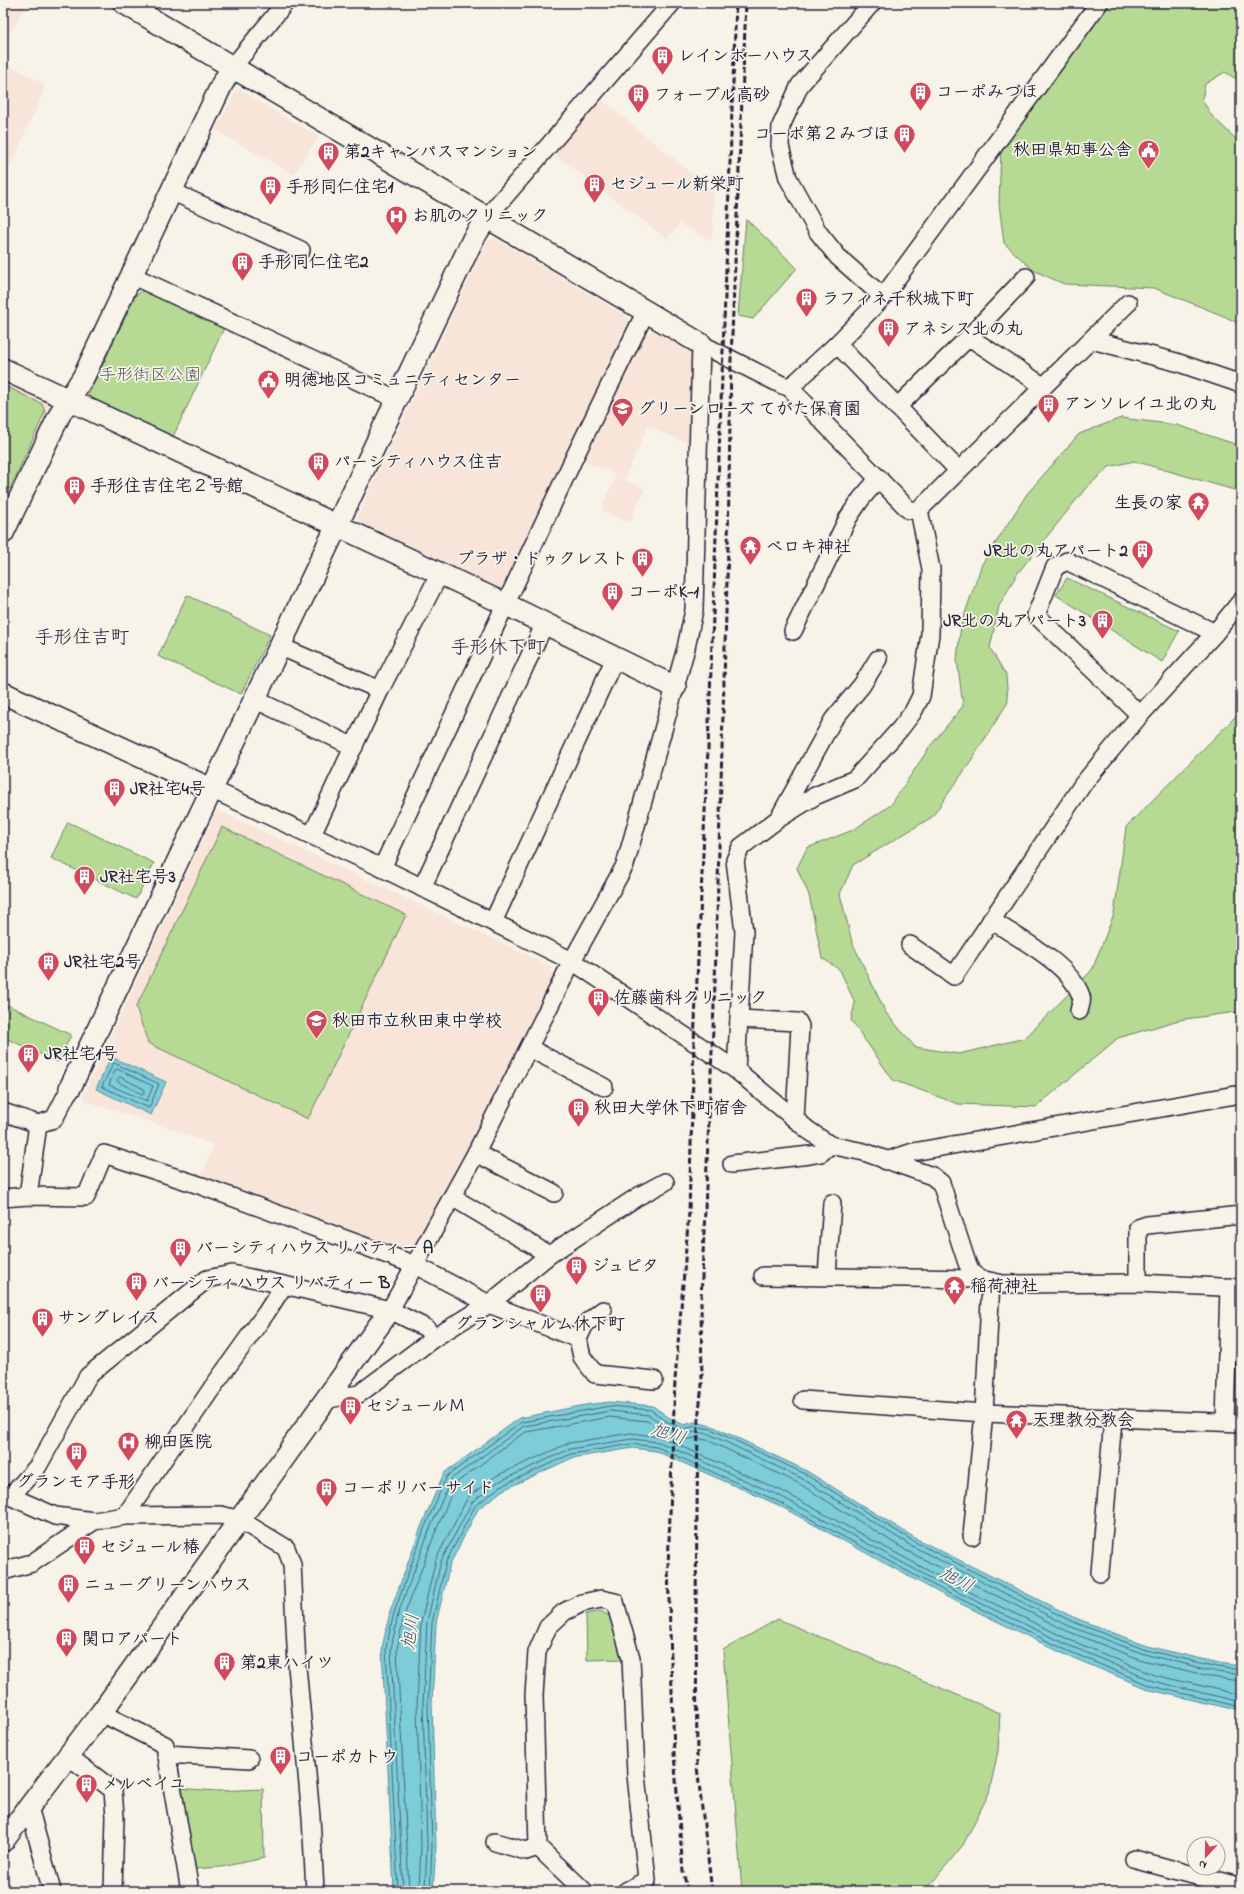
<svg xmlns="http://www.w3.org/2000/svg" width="1244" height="1894" viewBox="0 0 1244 1894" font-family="'Indie Flower','Klee One',sans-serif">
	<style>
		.built { fill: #f9e4d9 }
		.green { fill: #b6da94; stroke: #6c7e68 }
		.water { fill: #7dcdd8; stroke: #598999 }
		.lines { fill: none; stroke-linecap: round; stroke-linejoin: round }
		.shore { stroke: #46667a; stroke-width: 1 }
		.minor-casing { stroke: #22223b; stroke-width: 20 }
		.tertiary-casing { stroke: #22223b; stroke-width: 24 }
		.minor { stroke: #f7f3e8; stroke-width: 17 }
		.tertiary { stroke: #f7f3e8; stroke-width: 21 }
		.rail { stroke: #22223b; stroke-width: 3; stroke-dasharray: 6 3; stroke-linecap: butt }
		.labels { text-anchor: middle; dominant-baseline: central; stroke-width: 3.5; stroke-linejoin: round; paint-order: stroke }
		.poi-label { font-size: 17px; font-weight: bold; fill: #22223b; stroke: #f7f3e8; text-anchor: start }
		.park-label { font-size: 17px; fill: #4e5956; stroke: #f7f3e8 }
		.water-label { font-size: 18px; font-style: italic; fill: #3d556a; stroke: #f7f3e8 }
		.quarter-label { font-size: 19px; fill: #22223b; stroke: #f7f3e8 }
	</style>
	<rect width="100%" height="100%" fill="#f7f3e8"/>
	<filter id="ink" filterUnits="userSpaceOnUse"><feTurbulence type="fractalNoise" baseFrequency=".025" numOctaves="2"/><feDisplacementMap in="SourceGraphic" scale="8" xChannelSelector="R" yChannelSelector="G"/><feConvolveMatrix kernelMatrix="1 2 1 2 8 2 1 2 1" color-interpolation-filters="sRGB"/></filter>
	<g filter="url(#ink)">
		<!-- built -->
		<g class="built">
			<path d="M3 3H27L3 45Z"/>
			<path d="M3 62 44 84 45 89 3 181Z"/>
			<path d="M238 88 281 115 319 136 294 175 215 130Z"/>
			<path d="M601 99 714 192 712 241 680 224 667 239 554 154Z"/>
			<path d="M494 238 627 316 630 323 506 587 499 590 359 524 357 518 486 243Z"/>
			<path d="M654 331 677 341 688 348 695 359 693 446 648 426 624 480 645 489 629 523 601 510 616 475 585 461 644 336Z"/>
			<path d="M3 380 47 400 50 411 3 511Z"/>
			<path d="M217 810 551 966 553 987 423 1244 395 1252 199 1181 214 1145 166 1127 86 1101 83 1095Z"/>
		</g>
		<!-- green -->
		<g class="green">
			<path d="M1109 3H1241V82L1225 72 1205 84 1202 100 1212 116 1241 144V236L1238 244 1241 246V325L1226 317 1154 288 1064 284 1033 270 1004 243 999 204 1001 150Z"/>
			<path d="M746 219 797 268 753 319 738 316Z"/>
			<path d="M144 290 224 328 172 439 87 397 136 295Z"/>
			<path d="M3 385 42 404 45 412 10 489 3 486Z"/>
			<path d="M1121 418 1177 425 1241 446V492L1134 461 1109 467 1085 489 1017 574 999 606 990 648 1006 675 1008 702 969 764 932 817 853 865 840 894 852 942 886 1013 915 1047 959 1054 1025 1038 1092 970 1114 914 1126 827 1241 711V1013L1235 1012 1179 1020 1118 1038 1036 1107 958 1104 893 1080 851 1020 855 1003 840 970 822 958 809 895 797 868 807 848 853 830 891 805 931 745 963 706 957 659 961 625 982 564 1027 494 1079 434Z"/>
			<path d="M1067 578 1179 631 1162 662 1056 595Z"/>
			<path d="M187 595 270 635 241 694 158 656Z"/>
			<path d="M68 822 154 863 136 899 51 858Z"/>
			<path d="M222 827 406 915 308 1119 148 1043 136 1007Z"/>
			<path d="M3 1003 71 1035 58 1062 3 1037Z"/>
			<path d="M601 1611 614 1619 624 1659 587 1660 586 1614Z"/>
			<path d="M778 1619 1000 1713 998 1751 989 1793 963 1845 935 1879 923 1891H742L723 1650Z"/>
			<path d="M177 1788 217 1791 263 1789 264 1858 221 1867 193 1869Z"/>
		</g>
		<!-- water -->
		<g class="water">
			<path d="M111 1057 166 1082 151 1115 96 1089Z"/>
			<path d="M610 1402 653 1406 668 1417 684 1425 695 1422 712 1426 805 1470 915 1538 1073 1617 1147 1646 1219 1663 1241 1666V1711L1150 1690 1064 1654 945 1596 776 1504 656 1451 633 1448 572 1458 503 1490 478 1509 450 1564 436 1623 432 1704 436 1846 433 1891H394L382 1648 390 1612 421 1527 444 1473 520 1418 585 1405Z"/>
		</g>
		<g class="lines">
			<!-- shore -->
			<g class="shore">
				<path d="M114 1063 159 1084 149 1108 102 1087Z"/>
				<path d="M117 1069 153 1086 147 1101 109 1085 115 1070Z"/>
				<path d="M120 1077 144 1089V1093L142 1094 118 1082 117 1080Z"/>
				<path d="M398 1891 386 1648 394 1613 424 1529 447 1476 510 1430 522 1422 610 1406 651 1410 666 1421 683 1429 695 1426 711 1429 803 1473 913 1541 1071 1621 1146 1650 1218 1667 1241 1670"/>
				<path d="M403 1891 391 1649 398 1614 429 1531 451 1479 513 1434 524 1426 610 1411 649 1415 664 1425 682 1434 695 1432 709 1434 801 1478 910 1545 1069 1626 1144 1654 1218 1672 1241 1675"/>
				<path d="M409 1891 397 1649 404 1616 435 1533 456 1483 516 1438 526 1432 610 1417 647 1421 661 1430 681 1440 695 1438 707 1440 798 1483 907 1551 1067 1631 1142 1660 1217 1678 1241 1681"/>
				<path d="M419 1891 421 1845 417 1704 421 1622 436 1559 468 1497 496 1476 569 1443 631 1433 661 1437 782 1491 951 1583 1070 1640 1154 1675 1241 1695"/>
				<path d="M425 1891 427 1846 423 1704 427 1622 441 1561 472 1502 498 1482 570 1449 632 1439 659 1442 780 1496 949 1588 1068 1645 1153 1681 1241 1702"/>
				<path d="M430 1891 432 1846 428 1704 432 1623 446 1562 475 1506 501 1486 571 1454 632 1444 657 1447 777 1501 946 1592 1066 1650 1151 1686 1241 1707"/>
			</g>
			<defs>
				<g id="minor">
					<path d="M872 3 800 85 781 126 780 146 788 178 818 232 838 257 883 297"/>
					<path d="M232 68 285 3"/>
					<path d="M171 191 301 250"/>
					<path d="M487 217 672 3"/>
					<path d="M131 275 396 399"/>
					<path d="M969 337 1026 277"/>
					<path d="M1092 340 1176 362 1241 384"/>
					<path d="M837 344 958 470"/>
					<path d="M789 387 909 510H919L1128 303"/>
					<path d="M897 407 969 337 1043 386"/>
					<path d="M793 631 848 518 861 499 879 478"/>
					<path d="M279 646 380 690"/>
					<path d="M254 699 354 747"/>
					<path d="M1140 715 1036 615 1055 567 1067 561 1215 633"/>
					<path d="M211 789 382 868 572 961 736 1070 808 1130 830 1145 864 1152 932 1176 941 1183 967 1263 971 1271 980 1279 1003 1284 1138 1283 1241 1288"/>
					<path d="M780 816 833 720 862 685 878 659"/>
					<path d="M312 835 380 690 440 573"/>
					<path d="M382 868 575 456 646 311"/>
					<path d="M422 888 545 623"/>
					<path d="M991 920C1018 938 1070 964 1081 996 1083 1000 1080 1006 1079 1011"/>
					<path d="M493 922 615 658"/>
					<path d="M910 945 954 976 1083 784 1140 715 1215 633 1241 601"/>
					<path d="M739 1019 798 1022 800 1026 795 1119"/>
					<path d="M529 1048 604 1087"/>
					<path d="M736 1070 744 932 735 860 741 847 778 819 815 796 855 779 900 729 913 712 921 696 930 634 931 569 919 510"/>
					<path d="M3 1112 38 1124 54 1119 70 1088"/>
					<path d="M476 1153 554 1193"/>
					<path d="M886 1161 913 1152 1241 1094"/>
					<path d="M732 1164 810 1155 821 1153 830 1145"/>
					<path d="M28 1196 38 1124"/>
					<path d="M452 1197 549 1255"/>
					<path d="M3 1198 28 1196 86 1197 104 1154 202 1186 415 1265 489 1304 578 1339"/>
					<path d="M763 1276 980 1279"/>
					<path d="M827 1276 832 1203"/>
					<path d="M1138 1283V1228L1147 1225 1241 1215"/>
					<path d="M390 1310 476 1153 572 961 625 865 686 648 694 610 701 344 782 385 789 387 796 382 837 344 883 297 1099 3"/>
					<path d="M603 1310 585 1324 578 1339 582 1357 595 1374 654 1380"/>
					<path d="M328 1399 359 1394 434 1338 489 1304 549 1255 637 1197 665 1182"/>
					<path d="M803 1400 984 1413 1241 1423"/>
					<path d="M1225 1421 1229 1287"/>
					<path d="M3 1493 55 1516 94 1521"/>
					<path d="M11 1496 38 1466 88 1376 207 1279 232 1274 284 1285"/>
					<path d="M125 1516 210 1391 266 1313 284 1285 390 1310 426 1328 434 1338"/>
					<path d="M972 1536 984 1413 991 1282"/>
					<path d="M3 1571 32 1563 94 1521 125 1516 221 1515 240 1520 286 1548 292 1564 297 1666 311 1817 315 1891"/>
					<path d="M1100 1573 1113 1419"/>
					<path d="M101 1713 165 1745 190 1891"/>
					<path d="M166 1754 249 1759"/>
					<path d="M68 1756 113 1790 115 1817 113 1891"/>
					<path d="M29 1807 52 1891"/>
					<path d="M495 1842 526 1851 538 1847"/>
					<path d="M1134 1859 1241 1888"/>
					<path d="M584 1891 538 1847 534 1695 537 1652 548 1627 564 1612 582 1603 601 1599 615 1602 631 1658 636 1775 647 1880 626 1891"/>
				</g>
				<g id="tertiary">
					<path d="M124 3 701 344"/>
					<path d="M3 369 505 604 675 687"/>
					<path d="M3 533 61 412 84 376 222 84 232 68"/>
					<path d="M3 693 211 789"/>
					<path d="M70 1088 473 239 487 217"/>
					<path d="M3 1841 101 1713 390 1310"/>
				</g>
			</defs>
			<!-- minor casing -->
			<use href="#minor" class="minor-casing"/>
			<!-- tertiary casing -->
			<use href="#tertiary" class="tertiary-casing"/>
			<!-- minor -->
			<use href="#minor" class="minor"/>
			<!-- tertiary -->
			<use href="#tertiary" class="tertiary"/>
			<!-- rail -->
			<g class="rail">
				<path d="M688 1891 683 1872 674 1753 668 1568 675 1380 689 1212 694 1042 708 749 736 3"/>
				<path d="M712 1891 697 1767 696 1606 698 1420 702 1385 701 1300 715 983 728 546 731 358 746 3"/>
			</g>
		</g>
	</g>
	<!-- icons -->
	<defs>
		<symbol id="building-pin" viewBox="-11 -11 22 30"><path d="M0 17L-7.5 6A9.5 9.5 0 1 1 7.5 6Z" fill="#d1495b" stroke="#f7f3e8"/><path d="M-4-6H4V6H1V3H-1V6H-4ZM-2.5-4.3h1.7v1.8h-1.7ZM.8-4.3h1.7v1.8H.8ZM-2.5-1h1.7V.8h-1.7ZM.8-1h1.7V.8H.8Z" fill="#fff"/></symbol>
		<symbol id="civic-pin" viewBox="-11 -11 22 30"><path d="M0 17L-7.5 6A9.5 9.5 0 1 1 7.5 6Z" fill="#d1495b" stroke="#f7f3e8"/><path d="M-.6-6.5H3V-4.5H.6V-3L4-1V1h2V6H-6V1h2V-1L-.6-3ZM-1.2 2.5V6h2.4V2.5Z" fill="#fff"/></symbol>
		<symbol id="hospital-pin" viewBox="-11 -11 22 30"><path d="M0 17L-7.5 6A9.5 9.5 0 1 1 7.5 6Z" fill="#d1495b" stroke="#f7f3e8"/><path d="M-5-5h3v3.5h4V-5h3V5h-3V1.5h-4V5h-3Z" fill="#fff"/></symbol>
		<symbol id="school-pin" viewBox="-11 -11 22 30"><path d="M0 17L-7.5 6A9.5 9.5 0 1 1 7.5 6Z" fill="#d1495b" stroke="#f7f3e8"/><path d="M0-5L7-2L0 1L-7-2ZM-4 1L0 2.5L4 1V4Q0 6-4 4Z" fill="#fff"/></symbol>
		<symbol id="temple-pin" viewBox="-11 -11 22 30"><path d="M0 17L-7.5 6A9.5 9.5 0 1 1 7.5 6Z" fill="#d1495b" stroke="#f7f3e8"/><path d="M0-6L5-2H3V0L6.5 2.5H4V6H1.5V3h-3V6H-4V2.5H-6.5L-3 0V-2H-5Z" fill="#fff"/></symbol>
	</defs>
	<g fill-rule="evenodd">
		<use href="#building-pin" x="650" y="44" width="25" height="34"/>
		<use href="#building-pin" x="908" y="80" width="25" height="34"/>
		<use href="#building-pin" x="626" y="82" width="25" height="34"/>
		<use href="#building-pin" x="892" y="122" width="25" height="34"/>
		<use href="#civic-pin" x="1136" y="138" width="25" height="34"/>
		<use href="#building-pin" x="316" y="140" width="25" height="34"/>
		<use href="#building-pin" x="582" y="172" width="25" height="34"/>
		<use href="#building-pin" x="258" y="174" width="25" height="34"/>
		<use href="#hospital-pin" x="384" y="204" width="25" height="34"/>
		<use href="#building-pin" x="230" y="250" width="25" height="34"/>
		<use href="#building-pin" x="794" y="286" width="25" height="34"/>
		<use href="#building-pin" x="876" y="316" width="25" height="34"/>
		<use href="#civic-pin" x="256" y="368" width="25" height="34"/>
		<use href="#building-pin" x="1036" y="392" width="25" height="34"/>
		<use href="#school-pin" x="610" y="396" width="25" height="34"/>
		<use href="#building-pin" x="306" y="450" width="25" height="34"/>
		<use href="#building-pin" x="62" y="474" width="25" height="34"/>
		<use href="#temple-pin" x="1186" y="490" width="25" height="34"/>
		<use href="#temple-pin" x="738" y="534" width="25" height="34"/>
		<use href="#building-pin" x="1130" y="538" width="25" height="34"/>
		<use href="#building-pin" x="630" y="546" width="25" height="34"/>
		<use href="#building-pin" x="600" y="580" width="25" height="34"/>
		<use href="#building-pin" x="1090" y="608" width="25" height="34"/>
		<use href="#building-pin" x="102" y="776" width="25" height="34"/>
		<use href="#building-pin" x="72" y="864" width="25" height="34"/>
		<use href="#building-pin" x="36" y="950" width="25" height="34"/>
		<use href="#building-pin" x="586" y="986" width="25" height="34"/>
		<use href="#school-pin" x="304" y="1008" width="25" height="34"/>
		<use href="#building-pin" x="16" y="1042" width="25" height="34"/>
		<use href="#building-pin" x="566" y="1096" width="25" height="34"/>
		<use href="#building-pin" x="168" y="1236" width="25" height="34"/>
		<use href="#building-pin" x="564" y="1254" width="25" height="34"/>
		<use href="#building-pin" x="124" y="1270" width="25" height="34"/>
		<use href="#temple-pin" x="942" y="1274" width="25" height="34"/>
		<use href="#building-pin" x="528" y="1282" width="25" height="34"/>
		<use href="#building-pin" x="30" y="1306" width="25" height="34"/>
		<use href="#building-pin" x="338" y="1394" width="25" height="34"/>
		<use href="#temple-pin" x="1004" y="1408" width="25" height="34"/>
		<use href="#hospital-pin" x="116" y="1430" width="25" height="34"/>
		<use href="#building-pin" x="64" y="1440" width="25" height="34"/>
		<use href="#building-pin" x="314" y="1476" width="25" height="34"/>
		<use href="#building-pin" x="72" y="1534" width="25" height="34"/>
		<use href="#building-pin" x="56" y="1572" width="25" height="34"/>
		<use href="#building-pin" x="54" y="1626" width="25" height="34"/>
		<use href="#building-pin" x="212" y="1650" width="25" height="34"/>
		<use href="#building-pin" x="268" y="1744" width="25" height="34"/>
		<use href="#building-pin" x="74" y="1772" width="25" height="34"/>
	</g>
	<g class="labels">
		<!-- poi labels -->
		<g class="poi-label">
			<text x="678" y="56">レインボーハウス</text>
			<text x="936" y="92">コーポみづほ</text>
			<text x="654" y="95">フォーブル高砂</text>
			<text x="890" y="134" text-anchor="end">コーポ第２みづほ</text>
			<text x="1132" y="150" text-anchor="end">秋田県知事公舎</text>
			<text x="344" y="152">第2キャンパスマンション</text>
			<text x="610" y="184">セジュール新栄町</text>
			<text x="286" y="187">手形同仁住宅1</text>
			<text x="412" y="216">お肌のクリニック</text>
			<text x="258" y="262">手形同仁住宅2</text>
			<text x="822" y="299">ラフィネ千秋城下町</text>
			<text x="904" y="329">アネシス北の丸</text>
			<text x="284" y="380">明徳地区コミュニティセンター</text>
			<text x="1064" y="404">アンソレイユ北の丸</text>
			<text x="638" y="409">グリーンローズ てがた保育園</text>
			<text x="334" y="462">パーシティハウス住吉</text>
			<text x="90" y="486">手形住吉住宅２号館</text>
			<text x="1182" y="503" text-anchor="end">生長の家</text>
			<text x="766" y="547">ベロキ神社</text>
			<text x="1128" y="551" text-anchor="end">JR北の丸アパート2</text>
			<text x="628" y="559" text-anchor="end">プラザ・ドゥクレスト</text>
			<text x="628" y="592">コーポK-1</text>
			<text x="1086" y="621" text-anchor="end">JR北の丸アパート3</text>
			<text x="130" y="789">JR社宅4号</text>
			<text x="100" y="877">JR社宅号3</text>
			<text x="64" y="962">JR社宅2号</text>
			<text x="614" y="998">佐藤歯科クリニック</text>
			<text x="332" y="1021">秋田市立秋田東中学校</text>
			<text x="44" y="1054">JR社宅1号</text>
			<text x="594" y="1108">秋田大学休下町宿舎</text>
			<text x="196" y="1248">バーシティハウス リバティー A</text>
			<text x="592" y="1266">ジュピタ</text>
			<text x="152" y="1283">バーシティハウス リバティー B</text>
			<text x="970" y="1286">稲荷神社</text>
			<text x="58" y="1318">サングレイス</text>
			<text x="540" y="1324" text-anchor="middle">グランシャルム休下町</text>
			<text x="366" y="1406">セジュールＭ</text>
			<text x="1032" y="1420">天理教分教会</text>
			<text x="144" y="1442">柳田医院</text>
			<text x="76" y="1482" text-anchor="middle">グランモア手形</text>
			<text x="342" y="1488">コーポリバーサイド</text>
			<text x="100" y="1547">セジュール椿</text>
			<text x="84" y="1585">ニューグリーンハウス</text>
			<text x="82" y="1639">関口アパート</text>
			<text x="240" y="1663">第2東ハイツ</text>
			<text x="296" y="1757">コーポカトウ</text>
			<text x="102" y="1784">メルベイユ</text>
		</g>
		<!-- park labels -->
		<g class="park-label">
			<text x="150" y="375">手形街区公園</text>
		</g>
		<!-- water labels -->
		<g class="water-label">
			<text transform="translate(668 1435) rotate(18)">旭川</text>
			<text transform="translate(956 1581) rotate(28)">旭川</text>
			<text transform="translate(412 1632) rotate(-82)">旭川</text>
		</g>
		<!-- quarter labels -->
		<g class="quarter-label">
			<text x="82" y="638">手形住吉町</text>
			<text x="498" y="648">手形休下町</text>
		</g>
	</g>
	<!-- margin -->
	<rect width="1244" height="1894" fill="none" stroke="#f7f3e8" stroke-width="16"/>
	<rect x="8" y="8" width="1228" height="1878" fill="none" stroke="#22223b" stroke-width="1.5" filter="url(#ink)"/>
	<!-- north arrow -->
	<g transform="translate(1206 1856) rotate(202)"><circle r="19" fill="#f7f3e8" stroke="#a29fa3"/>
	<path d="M0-3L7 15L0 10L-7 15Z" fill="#d1495b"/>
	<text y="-6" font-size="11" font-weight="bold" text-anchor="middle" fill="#22223b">N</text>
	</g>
</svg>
